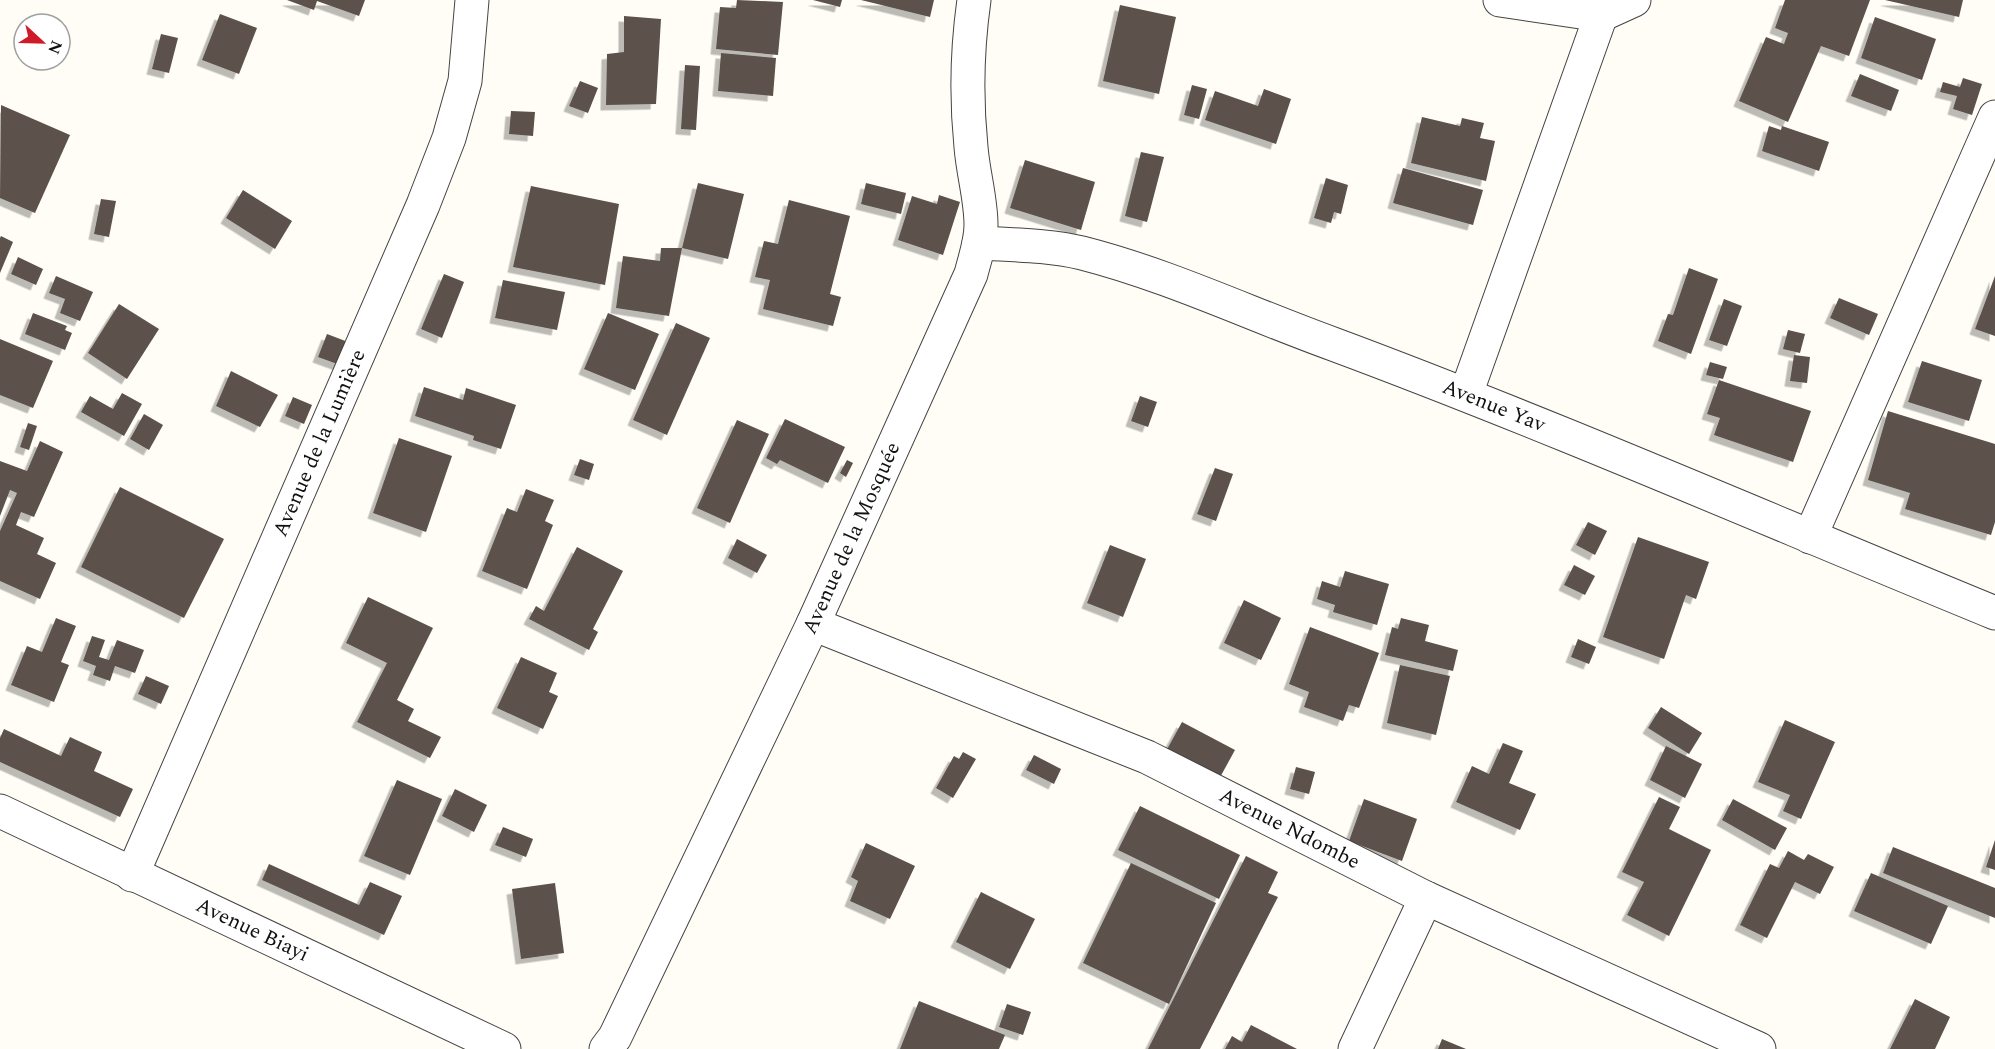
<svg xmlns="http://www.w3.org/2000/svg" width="1995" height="1049" viewBox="0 0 1995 1049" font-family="Spectral,serif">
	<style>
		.building { fill: #5b514c; filter: url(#shadow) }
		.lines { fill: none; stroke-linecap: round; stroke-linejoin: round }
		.minor-casing { stroke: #444; stroke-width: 35 }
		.minor { stroke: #fff; stroke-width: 33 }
		.labels { text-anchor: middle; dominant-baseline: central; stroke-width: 6; stroke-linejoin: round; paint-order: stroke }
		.street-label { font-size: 21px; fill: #111; stroke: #fff }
	</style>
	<defs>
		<filter id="shadow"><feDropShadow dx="-5.5" dy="5.5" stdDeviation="0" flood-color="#0004"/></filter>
	</defs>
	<rect width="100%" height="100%" fill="#fffdf5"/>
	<!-- building -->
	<g class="building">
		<path d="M287 0H365L359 16 317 1 314 10Z"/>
		<path d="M737 0 783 2 778 55 716 49 720 7 736 8Z"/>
		<path d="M813 0H842L840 7Z"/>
		<path d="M861 0H934L930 17Z"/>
		<path d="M1785 0H1870L1849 56 1821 46 1788 122 1739 101 1766 37 1784 44 1788 33 1775 28Z"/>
		<path d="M1885 0H1963L1959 17Z"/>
		<path d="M1120 5 1176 17 1159 94 1103 81Z"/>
		<path d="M220 14 257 28 239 74 202 60Z"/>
		<path d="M624 16 661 19 656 104 606 105 607 54 624 52Z"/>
		<path d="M1875 17 1936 39 1922 80 1861 58Z"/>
		<path d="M161 34 178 38 169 73 152 69Z"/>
		<path d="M721 53 776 58 773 96 718 91Z"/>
		<path d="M685 65 700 66 696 130 681 129Z"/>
		<path d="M1860 74 1899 90 1891 111 1851 96Z"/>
		<path d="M1963 78 1982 84 1972 115 1953 109 1957 96 1940 92 1943 82 1960 87Z"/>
		<path d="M580 81 598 88 588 113 569 106Z"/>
		<path d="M1192 85 1207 89 1199 119 1184 115Z"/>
		<path d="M1264 89 1291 99 1276 144 1205 120 1215 91 1258 106Z"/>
		<path d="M1 105 70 135 35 213 0 198Z"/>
		<path d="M511 111 535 112 533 136 509 134Z"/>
		<path d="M1422 117 1460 126 1462 118 1484 123 1480 138 1495 141 1486 181 1411 163Z"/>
		<path d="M1769 126 1781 130 1782 126 1829 142 1819 171 1762 151Z"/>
		<path d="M1141 152 1164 157 1147 222 1125 216Z"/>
		<path d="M1025 160 1095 182 1081 230 1010 208Z"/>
		<path d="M1403 168 1483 190 1473 225 1393 203Z"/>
		<path d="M1326 178 1348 185 1341 214 1334 212 1331 223 1314 218Z"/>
		<path d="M698 183 744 194 728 259 682 248Z"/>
		<path d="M866 183 906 193 901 214 861 204Z"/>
		<path d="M531 186 619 204 605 285 513 267Z"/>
		<path d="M243 190 292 221 275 249 226 218Z"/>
		<path d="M939 195 960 202 943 255 898 240 912 196 937 204Z"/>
		<path d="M101 199 116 201 109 237 94 234Z"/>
		<path d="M789 200 850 216 830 294 841 297 833 326 763 309 770 280 755 277 764 241 778 244Z"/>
		<path d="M1 236 13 242 0 273V238Z"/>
		<path d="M661 248H682L669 316 616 308 623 256 660 261Z"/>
		<path d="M18 257 43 269 36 285 11 274Z"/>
		<path d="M1689 268 1718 279 1691 354 1658 341 1668 314 1673 315Z"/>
		<path d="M444 274 464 282 442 338 421 329Z"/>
		<path d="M56 276 93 292 80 321 60 313 65 299 49 293Z"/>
		<path d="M1995 276V336L1975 329Z"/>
		<path d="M503 280 565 292 557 330 495 318Z"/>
		<path d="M1839 298 1878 314 1869 335 1830 318Z"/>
		<path d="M1724 299 1742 306 1727 346 1709 340Z"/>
		<path d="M119 304 159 329 127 379 88 353Z"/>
		<path d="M33 313 67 326 65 330 72 333 65 350 25 334Z"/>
		<path d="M608 313 659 334 635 390 584 369Z"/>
		<path d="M676 323 710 338 667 435 633 420Z"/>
		<path d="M1788 330 1805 334 1800 353 1783 349Z"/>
		<path d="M327 334 348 342 340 365 318 357Z"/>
		<path d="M0 339 53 361 33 408 0 395Z"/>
		<path d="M1794 355 1810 357 1807 383 1790 381Z"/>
		<path d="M1922 361 1982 380 1969 421 1908 402Z"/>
		<path d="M1710 362 1727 367 1723 379 1706 375Z"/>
		<path d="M231 371 278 395 260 427 216 406Z"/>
		<path d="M1719 380 1811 411 1793 462 1714 435 1720 418 1707 414Z"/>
		<path d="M424 387 463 400 466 388 516 405 501 449 473 440 474 436 415 416Z"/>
		<path d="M122 393 142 404 124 436 81 412 90 396 113 409Z"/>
		<path d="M1140 396 1157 402 1148 427 1131 421Z"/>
		<path d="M293 397 312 405 304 424 285 416Z"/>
		<path d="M1888 411 1995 444V522L1991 535 1905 509 1910 493 1868 480Z"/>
		<path d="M144 414 163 425 149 450 130 439Z"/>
		<path d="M785 419 845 447 828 483 780 460 777 464 766 458Z"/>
		<path d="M737 420 769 434 730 523 697 508Z"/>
		<path d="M28 423 37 426 29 450 20 447Z"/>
		<path d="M399 438 452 456 426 532 373 513Z"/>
		<path d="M40 441 63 452 34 517 21 512 16 525 44 538 37 554 56 563 40 599 0 581V531L17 493 10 490 0 516V461L27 471Z"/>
		<path d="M580 459 594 464 589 480 574 475Z"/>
		<path d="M847 460 853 463 846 477 840 473Z"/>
		<path d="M1215 468 1233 474 1216 521 1197 514Z"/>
		<path d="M120 487 224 539 184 618 81 567Z"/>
		<path d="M526 489 554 500 545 521 553 525 527 589 482 571 507 508 517 512Z"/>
		<path d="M1588 522 1607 531 1595 555 1576 545Z"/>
		<path d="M1638 537 1709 562 1696 599 1686 595 1664 659 1603 637Z"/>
		<path d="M737 539 767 555 757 573 728 558Z"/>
		<path d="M1110 545 1146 559 1123 617 1087 603Z"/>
		<path d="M577 547 623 571 593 629 598 632 589 650 529 619 536 606 544 611Z"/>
		<path d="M1574 565 1595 576 1585 595 1564 585Z"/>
		<path d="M1345 571 1389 584 1377 625 1333 612 1335 605 1317 599 1322 581 1340 587Z"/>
		<path d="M368 597 433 628 397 700 414 709 408 721 441 737 430 758 357 722 387 663 346 643Z"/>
		<path d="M1244 600 1281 618 1261 660 1224 643Z"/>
		<path d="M56 618 76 626 61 662 69 665 54 702 11 685 27 646 42 652Z"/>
		<path d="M1401 618 1429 625 1425 641 1458 650 1453 671 1385 655 1392 627 1398 629Z"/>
		<path d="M1310 627 1379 653 1359 708 1349 705 1343 721 1304 707 1309 692 1289 684Z"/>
		<path d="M92 636 105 640 99 657 109 660 117 640 144 650 135 673 115 666 110 681 93 675 96 666 83 661Z"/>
		<path d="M1578 639 1596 647 1589 664 1571 657Z"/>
		<path d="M521 657 557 673 549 692 558 696 543 729 497 708Z"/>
		<path d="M1400 665 1450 676 1436 735 1387 723Z"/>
		<path d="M146 676 169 686 161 704 138 694Z"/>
		<path d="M1661 707 1702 733 1689 754 1648 728Z"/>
		<path d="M1785 720 1835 742 1801 819 1783 811 1790 795 1758 782Z"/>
		<path d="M1182 722 1235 750 1218 781 1165 753Z"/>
		<path d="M4 729 61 756 70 737 102 752 94 771 133 789 120 817 0 762V738Z"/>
		<path d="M1503 743 1523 751 1509 783 1536 794 1520 830 1456 802 1472 766 1489 774Z"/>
		<path d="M1666 746 1702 764 1685 798 1650 780Z"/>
		<path d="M963 752 976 759 953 798 936 788 954 756 959 759Z"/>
		<path d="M1034 755 1061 769 1054 784 1026 770Z"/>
		<path d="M1296 767 1315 772 1309 794 1290 789Z"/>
		<path d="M397 780 442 799 410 875 364 856Z"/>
		<path d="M455 789 487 805 474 832 442 816Z"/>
		<path d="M1659 797 1680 807 1669 829 1711 850 1669 936 1627 915 1644 882 1622 872Z"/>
		<path d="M1364 799 1417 819 1402 861 1349 841Z"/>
		<path d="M1733 799 1787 828 1775 850 1722 820Z"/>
		<path d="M1140 806 1240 855 1219 899 1118 850Z"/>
		<path d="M503 827 533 839 526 857 495 845Z"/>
		<path d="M1995 840V870L1986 867Z"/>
		<path d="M866 843 915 866 890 919 850 901 858 881 851 877Z"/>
		<path d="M1893 847 1995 888V918L1883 873Z"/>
		<path d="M1788 851 1804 860 1808 854 1834 867 1820 894 1795 882 1767 938 1740 925 1770 864 1779 868Z"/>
		<path d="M1246 856 1278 872 1268 893 1278 897 1200 1049H1148Z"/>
		<path d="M1131 863 1216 903 1169 1004 1083 963Z"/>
		<path d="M269 864 359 905 370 882 402 896 384 935 262 880Z"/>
		<path d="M1871 873 1948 906 1931 944 1854 911Z"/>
		<path d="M555 883 564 953 521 959 512 889Z"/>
		<path d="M981 892 1035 919 1010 969 956 942Z"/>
		<path d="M1915 999 1950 1017 1935 1049H1890Z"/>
		<path d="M919 1001 1005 1035 999 1049H900Z"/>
		<path d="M1007 1004 1031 1012 1023 1035 999 1027Z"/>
		<path d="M1251 1025 1297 1049H1225L1232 1036 1242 1042Z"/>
		<path d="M1442 1039 1466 1049H1438Z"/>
	</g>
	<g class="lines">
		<defs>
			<g id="minor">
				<path d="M1500 0 1601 15 1634 0"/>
				<path id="s1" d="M979 243C1013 245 1049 245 1082 253 1168 275 1250 314 1333 344 1556 427 1775 523 1995 613"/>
				<path d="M1466 394 1601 15"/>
				<path d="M1810 537 1995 117"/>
				<path id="s2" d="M813 624 1147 757 1426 898 1759 1049"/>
				<path id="s3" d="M0 811 504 1049"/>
				<path id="s4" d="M132 875 423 205 449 138 465 81 472 0"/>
				<path id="s5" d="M606 1049 615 1037 813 624 971 274C975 258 981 242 981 225 981 199 973 173 971 147 966 98 967 49 974 0"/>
				<path d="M1355 1049 1426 898"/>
			</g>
		</defs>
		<!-- minor casing -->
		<use href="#minor" class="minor-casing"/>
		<!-- minor -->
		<use href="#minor" class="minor"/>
	</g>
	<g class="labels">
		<!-- street labels -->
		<g class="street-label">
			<text stroke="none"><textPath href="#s1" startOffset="543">Avenue Yav</textPath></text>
			<text stroke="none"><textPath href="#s4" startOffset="471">Avenue de la Lumière</textPath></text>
			<text stroke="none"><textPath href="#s5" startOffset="567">Avenue de la Mosquée</textPath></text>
			<text stroke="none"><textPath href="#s2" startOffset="519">Avenue Ndombe</textPath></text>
			<text stroke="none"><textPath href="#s3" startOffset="279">Avenue Biayi</textPath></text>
		</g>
	</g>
	<!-- north arrow -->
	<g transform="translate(42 42) rotate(112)"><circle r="28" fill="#ffffff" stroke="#a0a0a0" stroke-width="1.5"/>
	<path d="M0-4.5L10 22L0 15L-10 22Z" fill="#cf1b29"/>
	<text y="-9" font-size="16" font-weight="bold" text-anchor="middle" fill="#111111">N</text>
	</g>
</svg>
